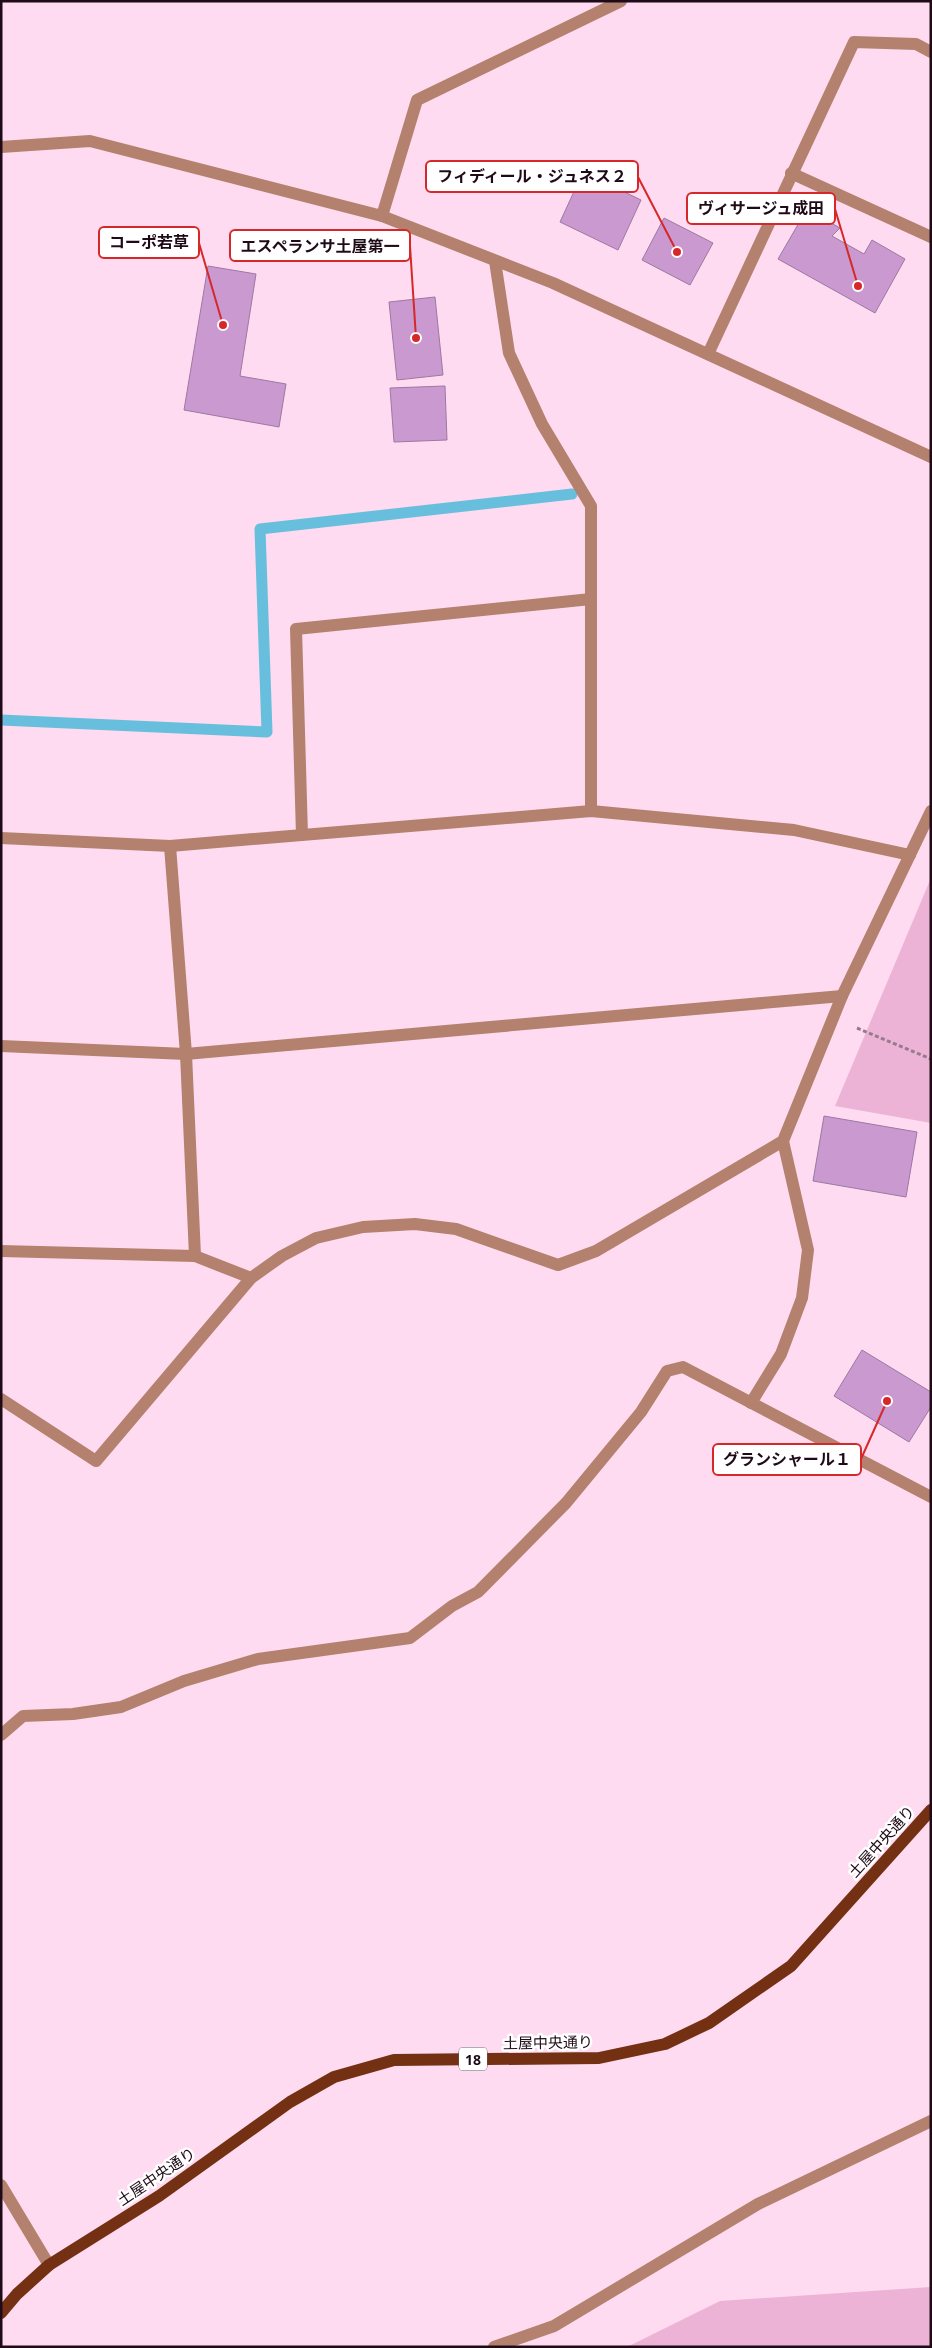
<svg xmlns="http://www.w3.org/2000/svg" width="932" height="2348" viewBox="0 0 932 2348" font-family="'Noto Sans','Noto Sans JP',sans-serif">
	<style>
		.green { fill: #edb3d6 }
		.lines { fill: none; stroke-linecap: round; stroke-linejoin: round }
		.stream { stroke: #68bfdd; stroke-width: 11 }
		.building { fill: #c999d0; stroke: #9d78a3 }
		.path { stroke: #977b8c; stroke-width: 3; stroke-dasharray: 4 2.5; stroke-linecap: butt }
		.service { stroke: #b3816d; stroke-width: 12 }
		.minor { stroke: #b3816d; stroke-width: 12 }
		.primary { stroke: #743012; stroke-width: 12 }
		.labels { text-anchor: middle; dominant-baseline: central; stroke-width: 5; stroke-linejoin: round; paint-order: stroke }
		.shield { fill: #fff; stroke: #62545d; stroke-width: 1 }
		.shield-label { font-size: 14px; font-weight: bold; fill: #1e0b17 }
		.street-label { font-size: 15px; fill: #1e0b17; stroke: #fff }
		.leader { fill: none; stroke: #d62828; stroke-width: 2 }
		.callout-dot { fill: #d62828; stroke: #fff; stroke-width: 2 }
		.callout { fill: #fff; stroke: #d62828; stroke-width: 2 }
		.callout-label { font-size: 16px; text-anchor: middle; font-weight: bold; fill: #1e0b17 }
	</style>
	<rect width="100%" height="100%" fill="#fedbf0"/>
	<!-- green -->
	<g class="green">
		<path d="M931 878V1123L835 1106Z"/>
		<path d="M931 2287V2347H627L720 2301Z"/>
	</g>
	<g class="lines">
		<!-- stream -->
		<path class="stream" d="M1 720 267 732 260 529 572 494"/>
	</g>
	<!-- building -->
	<g class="building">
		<path d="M583 172 641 200 618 250 560 222Z"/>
		<path d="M807 209 840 228 832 236 864 254 872 240 905 259 875 313 778 259Z"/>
		<path d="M664 218 713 243 690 285 642 260Z"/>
		<path d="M208 266 256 274 240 376 286 384 279 427 184 410Z"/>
		<path d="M435 297 443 375 397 380 389 302Z"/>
		<path d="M445 386 447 440 394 442 390 388Z"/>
		<path d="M824 1116 917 1132 906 1197 813 1181Z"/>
		<path d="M862 1350 931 1392V1407L909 1442 834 1396Z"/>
	</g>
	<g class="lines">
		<!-- path -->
		<path class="path" d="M857 1028 931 1059"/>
		<!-- service -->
		<g class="service">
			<path d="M751 1403 781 1354 802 1298 808 1250 783 1141"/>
			<path d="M1 1735 23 1716 73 1714 121 1707 184 1681 258 1659 410 1638 452 1606 478 1592 566 1503 641 1412 667 1371 683 1367 931 1497"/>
			<path d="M1 2185 49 2265"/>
		</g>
		<!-- minor -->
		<g class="minor">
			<path d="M1 147 90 141 382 216 553 283 931 457"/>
			<path d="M791 173 931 237"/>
			<path d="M382 216 417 100 621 1"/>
			<path d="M495 261 509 353 542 424 591 506V811"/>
			<path d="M708 354 854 42 916 44 931 52"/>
			<path d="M302 835 296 629 591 599"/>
			<path d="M1 838 170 846 591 811 794 830 910 855"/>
			<path d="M170 846 186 1054 195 1256"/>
			<path d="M1 1046 186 1054 842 996"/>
			<path d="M1 1251 195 1256 251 1278"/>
			<path d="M1 1399 96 1461 251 1278 282 1256 316 1238 363 1227 415 1224 456 1229 558 1265 596 1251 783 1141 842 996 931 811"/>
			<path d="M494 2347 554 2326 758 2204 931 2121"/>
		</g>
		<!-- primary -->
		<path class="primary" d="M1 2313 17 2294 49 2265 159 2196 290 2102 334 2077 394 2060 599 2058 665 2044 709 2023 791 1966 931 1810"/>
	</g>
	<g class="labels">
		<!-- shield labels -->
		<rect class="shield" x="459" y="2047.5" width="28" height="23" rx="4"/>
		<g class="shield-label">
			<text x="473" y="2059">18</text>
		</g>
		<!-- street labels -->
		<g class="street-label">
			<text transform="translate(881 1841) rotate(-48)">土屋中央通り</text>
			<text transform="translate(548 2042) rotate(-1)">土屋中央通り</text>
			<text transform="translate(156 2176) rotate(-34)">土屋中央通り</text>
		</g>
	</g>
	<!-- callouts -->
	<path class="leader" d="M677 252L638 177M858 286L835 209M223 325L199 243M416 338L410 246M887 1401L861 1459"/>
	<g class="callout-dot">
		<circle cx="677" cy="252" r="5"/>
		<circle cx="858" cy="286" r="5"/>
		<circle cx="223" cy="325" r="5"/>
		<circle cx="416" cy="338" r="5"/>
		<circle cx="887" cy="1401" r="5"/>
	</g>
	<g class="callout">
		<rect x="426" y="161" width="212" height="31" rx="5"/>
		<rect x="687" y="193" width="148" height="31" rx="5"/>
		<rect x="99" y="227" width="100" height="31" rx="5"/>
		<rect x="230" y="230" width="180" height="31" rx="5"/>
		<rect x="713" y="1444" width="148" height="31" rx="5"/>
	</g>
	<g class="callout-label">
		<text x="532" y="182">フィディール・ジュネス２</text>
		<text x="761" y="214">ヴィサージュ成田</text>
		<text x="149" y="248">コーポ若草</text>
		<text x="320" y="252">エスペランサ土屋第一</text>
		<text x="787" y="1465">グランシャール１</text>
	</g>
	<!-- border -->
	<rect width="932" height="2348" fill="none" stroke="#1e0b17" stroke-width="5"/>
</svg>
